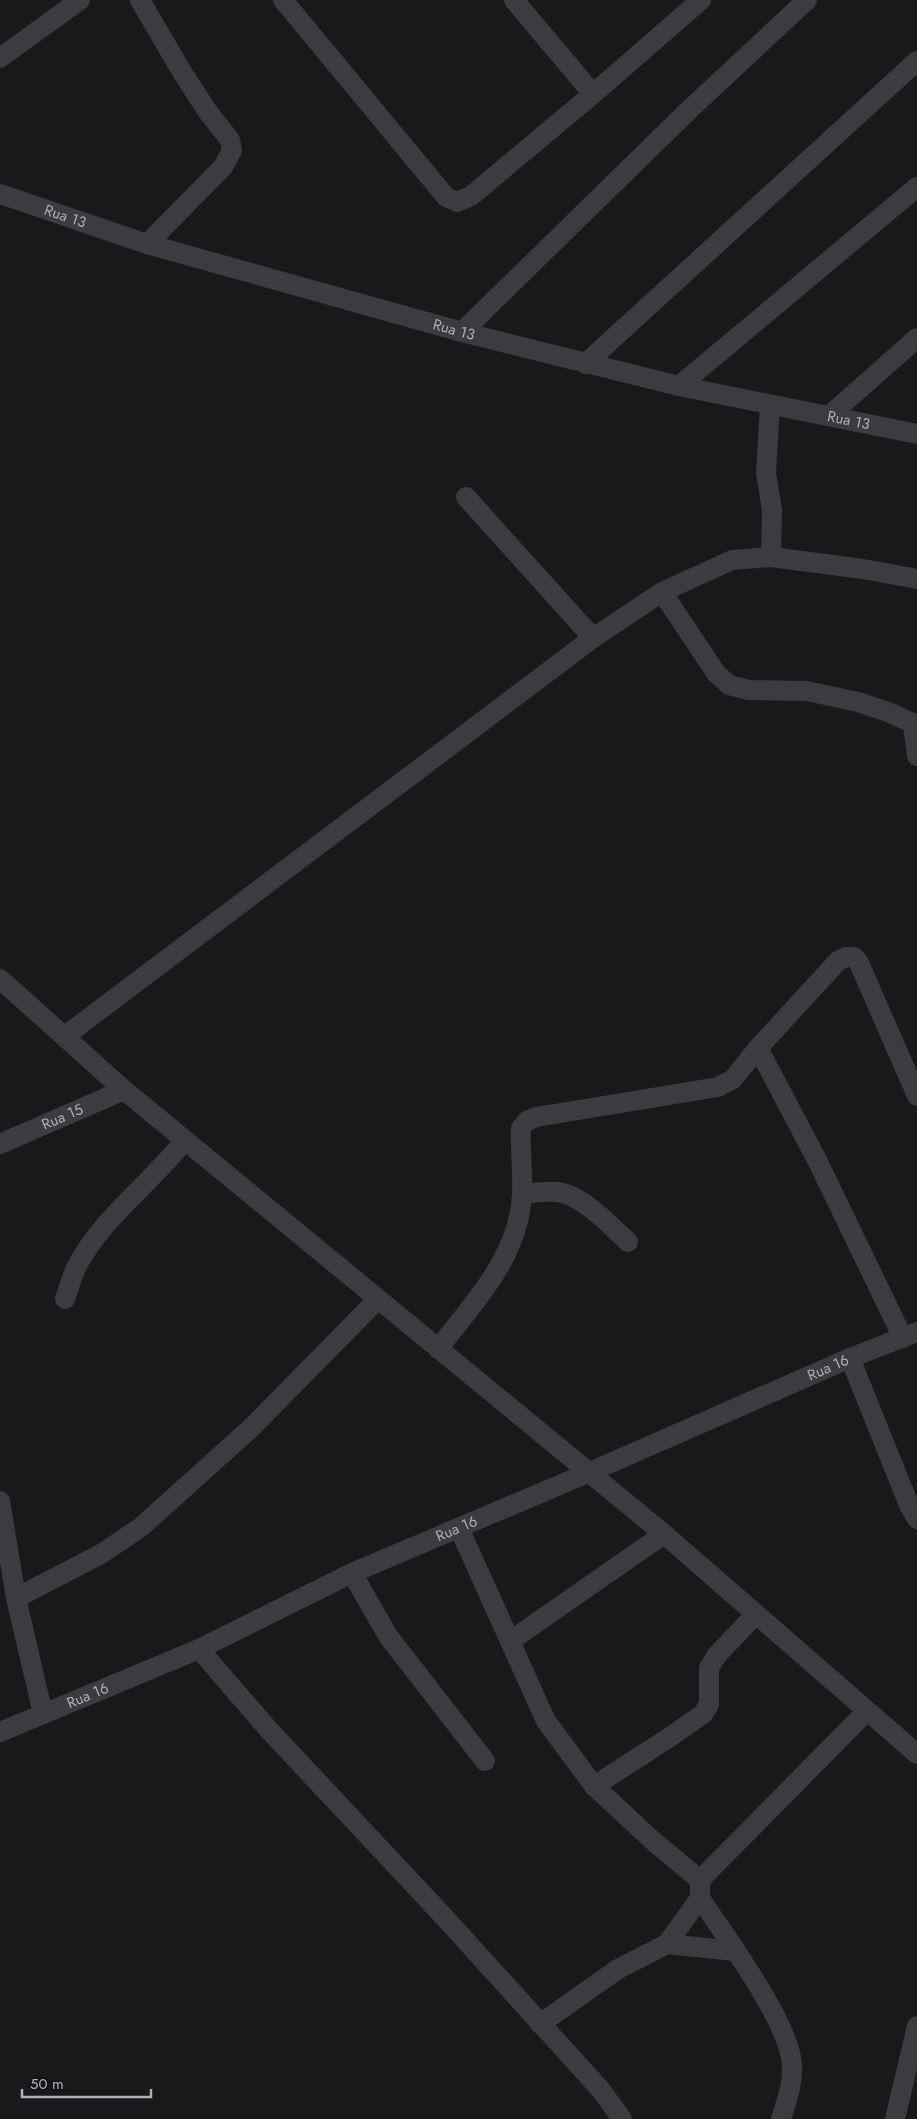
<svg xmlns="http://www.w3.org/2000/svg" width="917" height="2119" viewBox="0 0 917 2119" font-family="Jost,sans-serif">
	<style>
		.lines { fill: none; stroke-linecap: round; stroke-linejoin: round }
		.street { stroke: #3b3b40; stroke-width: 20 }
		.labels { text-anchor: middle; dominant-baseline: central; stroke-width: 5; stroke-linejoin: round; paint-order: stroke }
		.street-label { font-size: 15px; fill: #adb0b9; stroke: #141416 }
	</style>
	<rect width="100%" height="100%" fill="#19191b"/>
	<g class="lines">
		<!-- street -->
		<g class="street">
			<path d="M140 0 182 72 208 112 230 140 232 150 223 167 147 244"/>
			<path d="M283 0 446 197 457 202 471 196 593 94 701 0"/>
			<path d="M514 0 593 94"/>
			<path d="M0 58 80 0"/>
			<path id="s1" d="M0 194 147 244 462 332 679 386 917 434"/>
			<path d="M462 332 690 109 807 0"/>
			<path d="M585 364 917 61"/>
			<path d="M679 386 917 187"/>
			<path d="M770 405 766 473 772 510 771 557"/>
			<path d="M830 415 917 338"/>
			<path d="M466 497 593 638"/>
			<path d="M662 592 716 673 729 685 749 690 807 691 858 702 888 712 917 725"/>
			<path d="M913 724 917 756"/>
			<path d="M0 979 124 1090 664 1534 917 1754"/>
			<path d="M65 1036 593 638 662 592 732 560 771 557 863 569 917 579"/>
			<path d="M758 1048 817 1160 903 1338"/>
			<path id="s2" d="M0 1144 124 1090"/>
			<path d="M522 1194C533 1193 546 1191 558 1192 582 1195 611 1226 628 1242"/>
			<path d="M65 1299C69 1288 72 1276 77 1266 101 1219 152 1182 185 1140"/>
			<path d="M438 1349C474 1302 519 1257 522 1194 523 1172 520 1150 521 1128L527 1121 536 1117 718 1087 733 1079 758 1048 838 961 846 957H854L859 963 917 1096"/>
			<path d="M850 1358 909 1505 917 1519"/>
			<path d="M0 1501 16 1598 43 1714"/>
			<path d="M459 1528 546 1721 594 1786 652 1840 700 1880"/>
			<path d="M352 1573 388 1636 485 1761"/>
			<path d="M16 1598 101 1554 141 1527 250 1429 378 1299"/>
			<path d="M510 1641 664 1534"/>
			<path d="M199 1649 269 1730 447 1920 601 2090 622 2119"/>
			<path id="s3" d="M0 1732 199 1649 352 1573 590 1472 850 1358 917 1332"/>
			<path d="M594 1786 667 1739 703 1714 709 1704V1668L717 1655 755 1615"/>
			<path d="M667 1944 735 1951"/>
			<path d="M540 2024 618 1969 667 1944 700 1898"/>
			<path d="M781 2119C786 2102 793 2085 792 2066 791 2024 725 1936 700 1898V1880L867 1711"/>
			<path d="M895 2119 917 2026"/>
		</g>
	</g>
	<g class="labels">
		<!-- street labels -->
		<g class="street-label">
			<text stroke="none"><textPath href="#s1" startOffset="69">Rua 13</textPath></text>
			<text stroke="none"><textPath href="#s1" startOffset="474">Rua 13</textPath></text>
			<text stroke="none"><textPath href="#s1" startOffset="879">Rua 13</textPath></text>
			<text stroke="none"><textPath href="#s2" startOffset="68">Rua 15</textPath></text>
			<text stroke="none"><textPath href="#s3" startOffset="905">Rua 16</textPath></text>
			<text stroke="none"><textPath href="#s3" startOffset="500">Rua 16</textPath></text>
			<text stroke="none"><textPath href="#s3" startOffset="95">Rua 16</textPath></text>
		</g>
	</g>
	<!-- scale -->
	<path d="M22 2089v8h129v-8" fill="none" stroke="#adb0b9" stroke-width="2.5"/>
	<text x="30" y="2089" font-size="15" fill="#adb0b9" stroke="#141416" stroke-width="4" paint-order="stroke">50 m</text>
</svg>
